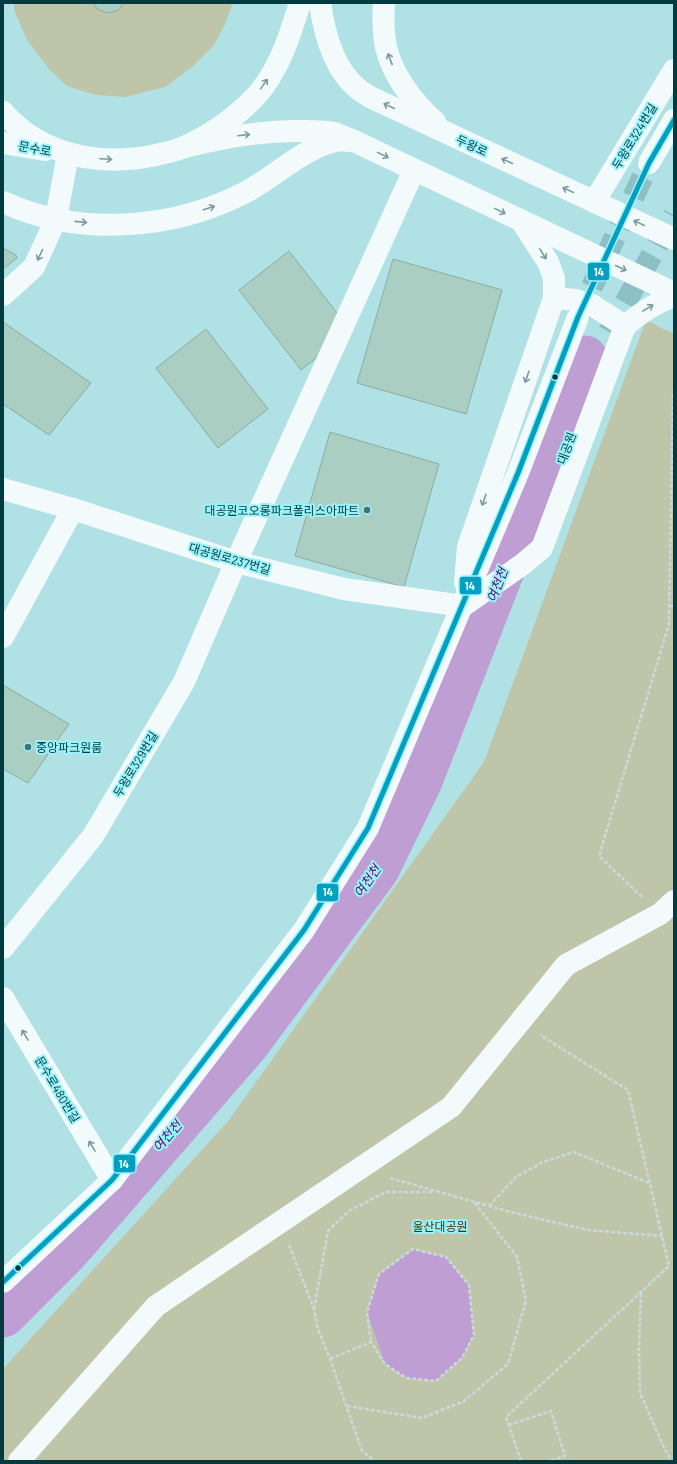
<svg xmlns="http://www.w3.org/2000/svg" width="677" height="1464" viewBox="0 0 677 1464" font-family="Barlow,'Noto Sans KR',sans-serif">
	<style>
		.green { fill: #bfc5a8 }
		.water { fill: #bf9ed4 }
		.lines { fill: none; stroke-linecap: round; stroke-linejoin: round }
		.river { stroke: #bf9ed4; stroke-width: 45 }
		.building { fill: #aacec1; stroke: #8bada3 }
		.minor-tunnel { stroke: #8dc0c4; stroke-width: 22; stroke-dasharray: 22 11; stroke-linecap: butt }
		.path { stroke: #cadadc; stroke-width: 2.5; stroke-dasharray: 4 2; stroke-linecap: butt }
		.minor { stroke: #f3fafb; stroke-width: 22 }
		.major { stroke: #f3fafb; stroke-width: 22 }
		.bus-1-casing { stroke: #9af3fb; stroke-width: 8 }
		.bus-1 { stroke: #009ec0; stroke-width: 5 }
		.oneway { stroke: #7a9a9d }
		.bus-dot { fill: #013a3f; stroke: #9af3fb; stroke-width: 1.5 }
		.poi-dot { fill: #3e7479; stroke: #9af3fb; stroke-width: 1.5 }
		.labels { text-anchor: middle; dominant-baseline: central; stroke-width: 4; stroke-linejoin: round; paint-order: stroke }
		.street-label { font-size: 12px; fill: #013a3f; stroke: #9af3fb }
		.poi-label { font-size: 12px; fill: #013a3f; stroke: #9af3fb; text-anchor: end }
		.park-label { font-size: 12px; fill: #453206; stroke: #9af3fb }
		.water-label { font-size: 13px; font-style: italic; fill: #5f0668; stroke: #9af3fb }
		.line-badge { stroke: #9af3fb; stroke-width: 1.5 }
		.badge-label { font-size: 11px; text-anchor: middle; font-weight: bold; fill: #fff }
	</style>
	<rect width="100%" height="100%" fill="#b0e1e5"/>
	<!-- green -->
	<g class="green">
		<path d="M14 3H233L224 26 214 45 192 67 165 87 125 97 96 95 67 86 49 69 27 40 14 10Z"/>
		<path d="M646 320 674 334V1461H3V1369L229 1120 484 762Z"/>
	</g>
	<!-- water -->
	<path class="water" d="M413 1249 446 1257 469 1285 474 1335 462 1358 436 1381 406 1378 385 1364 367 1312 379 1274Z"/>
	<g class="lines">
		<!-- river -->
		<path class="river" d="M3 1315 67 1251 246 1045 377 869 419 783 585 358"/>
	</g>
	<!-- building -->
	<g class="building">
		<path d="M93 3H124L121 7 117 11 107 13 97 9Z"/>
		<path d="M3 248 16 255 17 258 3 269Z"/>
		<path d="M289 251 351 331 301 370 239 290Z"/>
		<path d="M393 259 502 290 466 414 357 383Z"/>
		<path d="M3 322 91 383 49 435 3 404Z"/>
		<path d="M206 329 268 409 218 448 156 368Z"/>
		<path d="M330 432 439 464 404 587 295 556Z"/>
		<path d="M3 685 69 724 28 783 3 769Z"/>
	</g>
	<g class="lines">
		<!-- minor-tunnel -->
		<g class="minor-tunnel">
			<path d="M578 317 649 163"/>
			<path d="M609 332 674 215"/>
		</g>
		<!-- path -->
		<g class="path">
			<path d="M669 606H674"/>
			<path d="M642 897 599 856 669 624 673 391"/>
			<path d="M390 1178 510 1212 588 1230 662 1236"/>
			<path d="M489 1206 516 1177 543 1162 574 1152 649 1183"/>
			<path d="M289 1245 314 1309 318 1329 330 1359 362 1451 375 1461"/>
			<path d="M641 1293 639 1349 640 1393 665 1450 672 1461"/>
			<path d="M314 1309 328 1231 349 1211 386 1192H433"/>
			<path d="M330 1359 371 1342 385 1364 406 1378 436 1381 462 1358 474 1335 469 1285 446 1257 413 1249 379 1274 367 1312 371 1342"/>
			<path d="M347 1406 422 1418 464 1401 508 1364 526 1300 517 1257 474 1202"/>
			<path d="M509 1425 551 1411 565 1456 549 1461"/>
			<path d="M521 1461 506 1417 669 1266 628 1090 540 1035"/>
		</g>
		<!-- minor -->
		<g class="minor">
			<path d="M649 163 674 120"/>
			<path d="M3 202C79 237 173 230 246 192 276 176 302 149 335 141 341 140 348 141 354 141"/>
			<path d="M594 202 674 70"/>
			<path d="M3 295 34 267 56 219 68 154"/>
			<path d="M554 298 576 300 592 305 625 326"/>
			<path d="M3 489 73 509 236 562 344 589 463 606"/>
			<path d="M465 583 468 547 554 298V278L548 262 522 222"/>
			<path d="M463 606 523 564 542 548 625 326C640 313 655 303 674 296"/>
			<path d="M3 637 73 509"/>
			<path d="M3 948 93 836 184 682 236 562 414 170"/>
			<path d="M3 998 112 1180"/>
			<path d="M3 1282 112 1180 304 930 368 828 518 473 578 317"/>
			<path d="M19 1461 156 1306 451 1107 566 965 660 914 674 901"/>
		</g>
		<!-- major -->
		<g class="major">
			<path d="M320 3C324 32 333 68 357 88 361 92 366 94 370 97L674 239"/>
			<path d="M384 3C383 17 383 32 386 47 392 75 414 103 435 122"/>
			<path d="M3 112C41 156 101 167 156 155 163 153 172 152 179 149 208 137 235 118 256 96 279 71 290 35 300 3"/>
			<path d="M3 143 45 150"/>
			<path d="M178 149C215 139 252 132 291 131 305 131 319 130 334 133 340 135 347 138 354 141L674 293"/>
		</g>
		<defs>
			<path id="bus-1" d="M3 1282 112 1180 304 930 368 828 518 473 578 317 649 163 674 120"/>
		</defs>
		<!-- bus-1 casing -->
		<use href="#bus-1" class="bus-1-casing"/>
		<!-- bus-1 -->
		<use href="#bus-1" class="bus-1"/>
	</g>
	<!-- one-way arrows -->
	<defs><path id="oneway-shaft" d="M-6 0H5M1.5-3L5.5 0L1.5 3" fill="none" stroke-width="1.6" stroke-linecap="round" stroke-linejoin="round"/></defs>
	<g class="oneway">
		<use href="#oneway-shaft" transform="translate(390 59) rotate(-111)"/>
		<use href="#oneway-shaft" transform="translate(264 84) rotate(-55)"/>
		<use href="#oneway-shaft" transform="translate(389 106) rotate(-155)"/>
		<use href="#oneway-shaft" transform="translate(244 135) rotate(-7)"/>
		<use href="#oneway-shaft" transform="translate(383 155) rotate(26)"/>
		<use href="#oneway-shaft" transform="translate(106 159) rotate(3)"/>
		<use href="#oneway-shaft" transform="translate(507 161) rotate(-155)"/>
		<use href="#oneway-shaft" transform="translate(568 190) rotate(-155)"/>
		<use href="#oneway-shaft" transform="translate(209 208) rotate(-18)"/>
		<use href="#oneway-shaft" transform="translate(500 211) rotate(26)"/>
		<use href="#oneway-shaft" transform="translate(81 222) rotate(6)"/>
		<use href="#oneway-shaft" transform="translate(639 223) rotate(-155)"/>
		<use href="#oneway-shaft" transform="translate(543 254) rotate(58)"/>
		<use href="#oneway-shaft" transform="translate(40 255) rotate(115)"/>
		<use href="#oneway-shaft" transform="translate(621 268) rotate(25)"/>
		<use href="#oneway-shaft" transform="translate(648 308) rotate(-31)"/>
		<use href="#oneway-shaft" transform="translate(527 377) rotate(109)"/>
		<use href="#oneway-shaft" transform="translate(484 500) rotate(109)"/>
		<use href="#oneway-shaft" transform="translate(25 1035) rotate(-121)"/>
		<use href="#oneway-shaft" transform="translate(92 1146) rotate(-121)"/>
	</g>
	<!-- markers -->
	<g class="bus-dot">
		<circle cx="555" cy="377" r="3.5"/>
		<circle cx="18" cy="1268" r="3.5"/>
	</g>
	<g class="poi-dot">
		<circle cx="367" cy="510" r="4"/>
		<circle cx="28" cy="747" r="4"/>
	</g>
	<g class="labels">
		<!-- street labels -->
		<g class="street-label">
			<text transform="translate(634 136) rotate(-59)">두왕로324번길</text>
			<text transform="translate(472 145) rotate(25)">두왕로</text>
			<text transform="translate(35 148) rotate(10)">문수로</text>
			<text transform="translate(566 448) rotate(-70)">대공원</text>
			<text transform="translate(230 558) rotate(16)">대공원로237번길</text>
			<text transform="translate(135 764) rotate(-59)">두왕로329번길</text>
			<text transform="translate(58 1089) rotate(59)">문수로480번길</text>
		</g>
		<!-- poi labels -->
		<g class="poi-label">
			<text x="359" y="510">대공원코오롱파크폴리스아파트</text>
			<text x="36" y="747" text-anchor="start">중앙파크원룸</text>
		</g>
		<!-- park labels -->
		<g class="park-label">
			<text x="440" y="1226">울산대공원</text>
		</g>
		<!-- water labels -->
		<g class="water-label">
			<text transform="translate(497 585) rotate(-69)">여천천</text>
			<text transform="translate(367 881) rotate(-55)">여천천</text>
			<text transform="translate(167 1136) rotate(-49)">여천천</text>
		</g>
	</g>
	<g class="line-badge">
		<rect x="587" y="262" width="23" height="19" rx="4" fill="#009ec0"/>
		<rect x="459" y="576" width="23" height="19" rx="4" fill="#009ec0"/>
		<rect x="316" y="883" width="23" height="19" rx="4" fill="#009ec0"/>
		<rect x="113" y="1154" width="23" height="19" rx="4" fill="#009ec0"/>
	</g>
	<g class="badge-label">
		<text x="599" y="276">14</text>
		<text x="470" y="590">14</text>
		<text x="328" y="896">14</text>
		<text x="124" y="1168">14</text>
	</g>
	<!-- border -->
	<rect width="677" height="1464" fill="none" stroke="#013a3f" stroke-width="8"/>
</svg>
